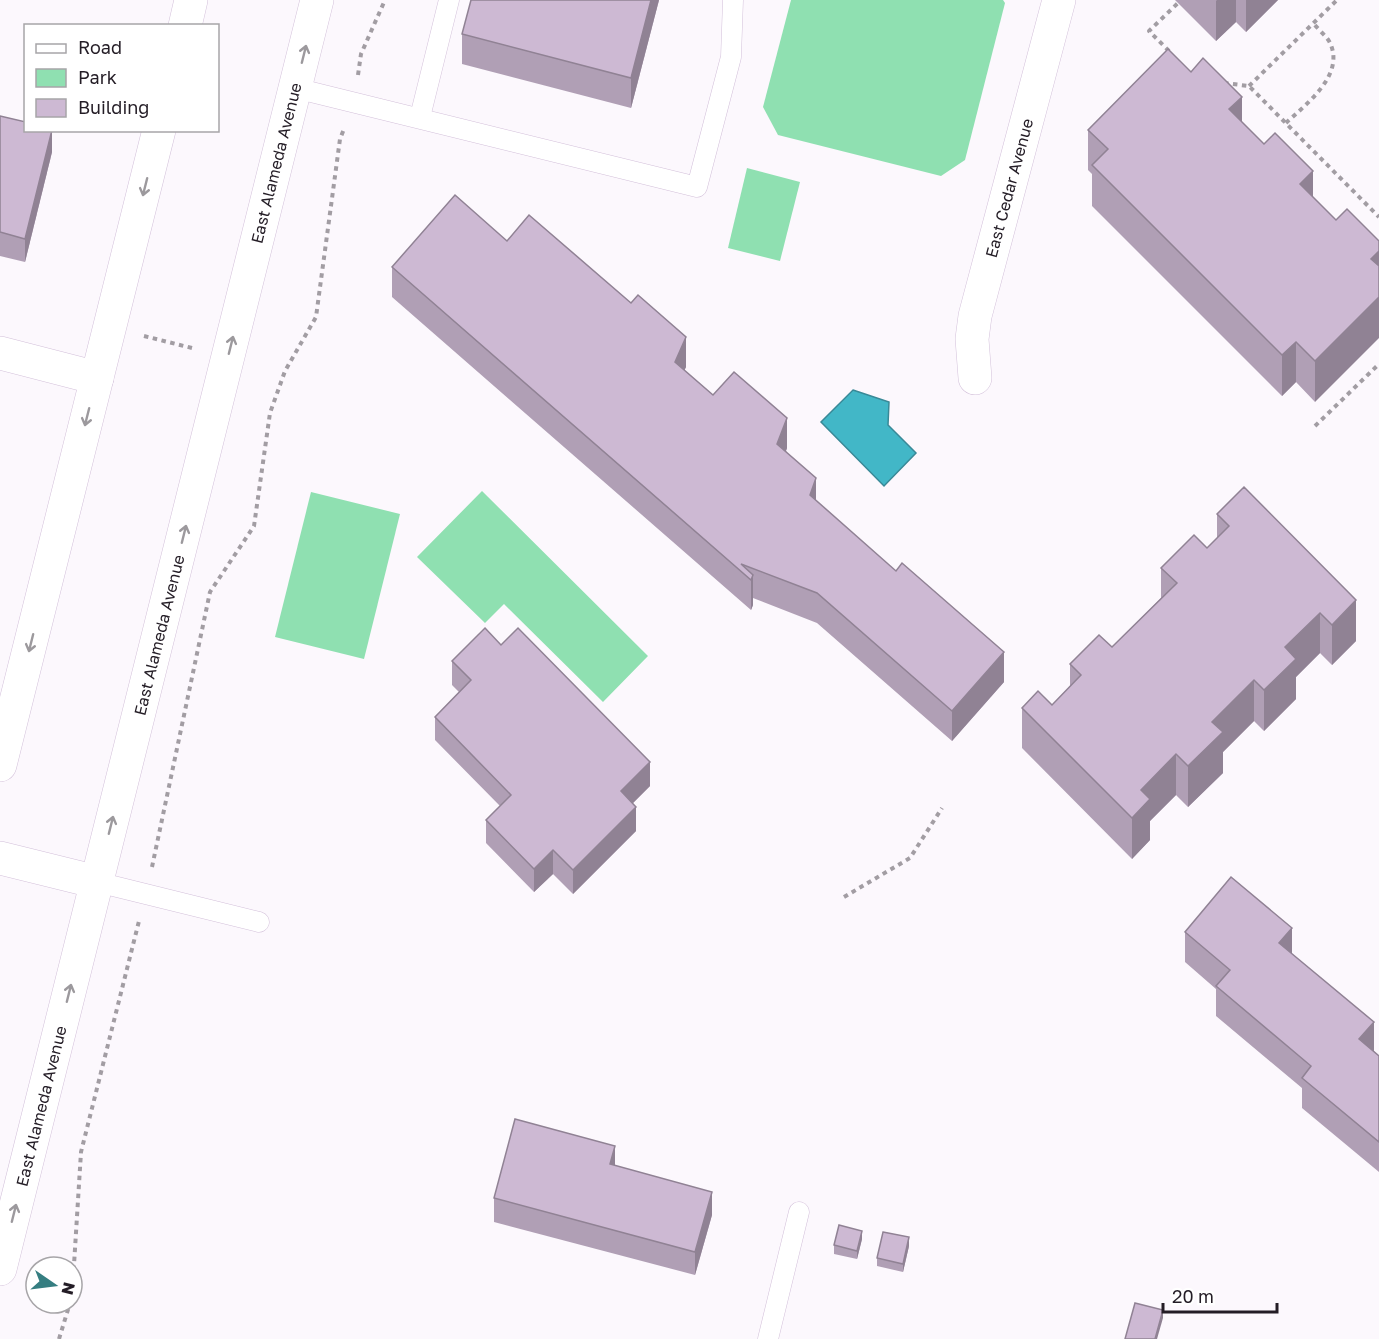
<svg xmlns="http://www.w3.org/2000/svg" width="1379" height="1339" viewBox="0 0 1379 1339" font-family="'Golos Text',sans-serif">
	<style>
		.green { fill: #8fe0b1 }
		.water { fill: #42b7c7; stroke: #398997; stroke-width: 1.5 }
		.lines { fill: none; stroke-linecap: round; stroke-linejoin: round }
		.lane-casing { stroke: #d3c0da; stroke-width: 21 }
		.street-casing { stroke: #d3c0da; stroke-width: 34 }
		.primary-casing { stroke: #d3c0da; stroke-width: 34 }
		.path { stroke: #a29da3; stroke-width: 4; stroke-dasharray: 4.5 4.5; stroke-linecap: butt }
		.lane { stroke: #fff; stroke-width: 20 }
		.street { stroke: #fff; stroke-width: 33 }
		.primary { stroke: #fff; stroke-width: 33 }
		.wall { fill: #b09fb5 }
		.shaded-wall { fill: #908294 }
		.building { fill: #cdb9d3; stroke: #908294; stroke-width: 1.5 }
		.oneway { stroke: #9c999d }
		.labels { text-anchor: middle; dominant-baseline: central; stroke-width: 6; stroke-linejoin: round; paint-order: stroke }
		.street-label { font-size: 16px; fill: #241d26; stroke: #fff }
	</style>
	<rect width="100%" height="100%" fill="#fcf8fd"/>
	<!-- green -->
	<g class="green">
		<path d="M791 0H1003L1005 3 965 160 941 176 778 135 763 107Z"/>
		<path d="M747 168 800 182 780 261 728 248Z"/>
		<path d="M482 491 648 656 603 702 504 604 485 623 417 557Z"/>
		<path d="M311 492 400 514 364 659 275 637Z"/>
	</g>
	<!-- water -->
	<path class="water" d="M853 390 889 402 888 425 916 453 884 486 821 422Z"/>
	<g class="lines">
		<defs>
			<g id="lane">
				<path d="M295 88 697 187 731 57 733 0"/>
				<path d="M420 117 449 0"/>
				<path d="M97 882 259 922"/>
				<path d="M768 1339 799 1212"/>
			</g>
			<g id="street">
				<path d="M0 353 97 378"/>
				<path d="M975 378 972 339 975 316 1059 0"/>
				<path d="M0 858 97 882"/>
			</g>
			<g id="primary">
				<path d="M185 26 191 0"/>
				<path d="M0 765 159 130"/>
				<path d="M0 1269 317 0"/>
			</g>
		</defs>
		<!-- lane casing -->
		<use href="#lane" class="lane-casing"/>
		<!-- street casing -->
		<use href="#street" class="street-casing"/>
		<!-- primary casing -->
		<use href="#primary" class="primary-casing"/>
		<!-- path -->
		<g class="path">
			<path d="M1169 51 1149 31 1178 3"/>
			<path d="M358 75 361 54 385 0"/>
			<path d="M1224 83 1249 86 1379 217"/>
			<path d="M1249 86 1337 0"/>
			<path d="M1286 123C1306 104 1347 74 1329 41 1325 35 1318 29 1313 23"/>
			<path d="M144 336 192 348"/>
			<path d="M1315 426 1379 364"/>
			<path d="M152 867 210 592 254 526 270 413 285 371 316 317 340 139 344 129"/>
			<path d="M844 897 910 858 942 808"/>
			<path d="M72 1297 81 1152 139 921"/>
			<path d="M59 1339 70 1303"/>
		</g>
		<!-- lane -->
		<use href="#lane" class="lane"/>
		<!-- street -->
		<use href="#street" class="street"/>
		<!-- primary -->
		<use href="#primary" class="primary"/>
	</g>
	<!-- wall -->
	<g class="wall">
		<path d="M659 0 631 108 462 64V34Z"/>
		<path d="M1175 0H1278L1246 32 1236 22 1216 41Z"/>
		<path d="M0 116 52 152 25 262 0 256Z"/>
		<path d="M1242 122 1313 197 1336 220 1315 402 1296 382 1282 396 1092 206V174L1088 170V130Z"/>
		<path d="M392 267 686 367 684 370 713 395 787 448 786 451 816 501 1004 682 952 741 817 623 753 598V605L751 610 392 297Z"/>
		<path d="M1217 514 1356 641 1332 665 1320 653 1296 677V699L1264 731 1254 721 1223 752V773L1188 807 1176 795 1150 821V840L1132 859 1022 748V708L1052 705 1070 686V664L1112 647 1161 598V568L1207 548 1217 538Z"/>
		<path d="M501 645 650 786 633 803 636 831 573 894 553 874 534 892 486 843V820L500 806 435 740V717L459 692 452 685V661Z"/>
		<path d="M1185 932 1292 954 1374 1051 1379 1056V1172L1302 1108V1088L1216 1016V989L1185 962Z"/>
		<path d="M615 1166 712 1215 695 1275 494 1222V1198Z"/>
		<path d="M862 1239 857 1259 834 1254V1245Z"/>
		<path d="M909 1246 903 1272 877 1266V1258Z"/>
	</g>
	<!-- shaded-wall -->
	<g class="shaded-wall">
		<path d="M651 0H659L631 108V78Z"/>
		<path d="M1217 0H1236V22L1216 41V1Z"/>
		<path d="M1246 0H1278L1246 32Z"/>
		<path d="M1242 97V138L1229 109Z"/>
		<path d="M52 130V152L25 262V239Z"/>
		<path d="M1313 171V212L1300 184Z"/>
		<path d="M1379 251V291L1371 259Z"/>
		<path d="M1379 297V338L1315 402V361Z"/>
		<path d="M686 337V367L675 392V362Z"/>
		<path d="M1296 342V382L1282 396V355Z"/>
		<path d="M787 418V448L777 474V444Z"/>
		<path d="M816 478V508L810 495Z"/>
		<path d="M753 575V605L751 610V580Z"/>
		<path d="M1356 600V641L1332 665V625Z"/>
		<path d="M1320 613V653L1296 677V699L1264 731V690L1285 647Z"/>
		<path d="M1004 652V682L952 741V711Z"/>
		<path d="M1254 680V721L1223 752V773L1188 807V766L1212 722Z"/>
		<path d="M1176 754V795L1150 821V840L1132 859V818L1141 790Z"/>
		<path d="M650 762V786L621 815V791Z"/>
		<path d="M636 807V831L573 894V870Z"/>
		<path d="M553 850V874L534 892V869Z"/>
		<path d="M1292 928V958L1279 943Z"/>
		<path d="M1374 1022V1052L1359 1039Z"/>
		<path d="M615 1146V1169L610 1164Z"/>
		<path d="M712 1192V1215L695 1275V1252Z"/>
		<path d="M862 1231V1239L857 1259V1251Z"/>
		<path d="M909 1237V1246L903 1272V1264Z"/>
		<path d="M1163 1310V1318L1157 1339H1155Z"/>
	</g>
	<!-- building -->
	<g class="building">
		<path d="M471 0H651L631 78 462 34Z"/>
		<path d="M1168 49 1191 72 1203 58 1242 97 1229 109 1264 144 1275 133 1313 171 1300 184 1336 220 1347 209 1379 241V251L1371 259 1379 266V297L1315 361 1296 342 1282 355 1092 165 1108 149 1088 130Z"/>
		<path d="M0 116 26 122V130H52L25 239 0 232Z"/>
		<path d="M455 195 507 241 529 215 631 303 638 295 686 337 675 362 713 395 734 372 787 418 777 444 816 478 810 495 896 571 902 563 1004 652 952 711 817 593 741 564 753 575 751 580 392 267Z"/>
		<path d="M1244 487 1356 600 1332 625 1320 613 1285 647 1296 659 1264 690 1254 680 1212 722 1223 732 1188 766 1176 754 1141 790 1150 799 1132 818 1022 708 1038 691 1052 705 1081 675 1070 664 1099 635 1112 647 1177 583 1161 568 1194 535 1207 548 1229 526 1217 514Z"/>
		<path d="M485 628 501 645 518 628 650 762 621 791 636 807 573 870 553 850 534 869 486 820 511 795 435 717 471 680 452 661Z"/>
		<path d="M1231 877 1292 928 1279 943 1374 1022 1359 1039 1379 1056V1142L1302 1078 1311 1066 1216 986 1230 970 1185 932Z"/>
		<path d="M515 1119 615 1146 610 1164 712 1192 695 1252 494 1198Z"/>
		<path d="M839 1225 862 1231 857 1251 834 1245Z"/>
		<path d="M883 1232 909 1237 903 1264 877 1258Z"/>
		<path d="M1135 1303 1163 1310 1155 1339H1125Z"/>
	</g>
	<!-- one-way arrows -->
	<defs><path id="oneway-shaft" d="M-6 0H5M1.5-3L5.5 0L1.5 3" fill="none" stroke-width="1.6" stroke-linecap="round" stroke-linejoin="round" transform="scale(1.5)"/></defs>
	<g class="oneway">
		<use href="#oneway-shaft" transform="translate(304 54) rotate(-76)"/>
		<use href="#oneway-shaft" transform="translate(145 187) rotate(104)"/>
		<use href="#oneway-shaft" transform="translate(231 345) rotate(-76)"/>
		<use href="#oneway-shaft" transform="translate(87 417) rotate(104)"/>
		<use href="#oneway-shaft" transform="translate(184 534) rotate(-76)"/>
		<use href="#oneway-shaft" transform="translate(31 643) rotate(104)"/>
		<use href="#oneway-shaft" transform="translate(111 825) rotate(-76)"/>
		<use href="#oneway-shaft" transform="translate(69 993) rotate(-76)"/>
		<use href="#oneway-shaft" transform="translate(14 1213) rotate(-76)"/>
	</g>
	<g class="labels">
		<!-- street labels -->
		<g class="street-label">
			<text transform="translate(276 163) rotate(-76)">East Alameda Avenue</text>
			<text transform="translate(1009 188) rotate(-75)">East Cedar Avenue</text>
			<text transform="translate(159 635) rotate(-76)">East Alameda Avenue</text>
			<text transform="translate(41 1106) rotate(-76)">East Alameda Avenue</text>
		</g>
	</g>
	<!-- legend -->
	<rect x="24" y="24" width="195" height="108" fill="#ffffff" stroke="#a7a5a8" stroke-width="1.5"/>
	<rect x="36" y="44" width="30" height="9" fill="#ffffff" stroke="#a7a5a8" stroke-width="1.5"/>
	<text x="78" y="54" font-size="18" fill="#241d26">Road</text>
	<rect x="36" y="69" width="30" height="18" fill="#8fe0b1" stroke="#a7a5a8" stroke-width="1.5"/>
	<text x="78" y="84" font-size="18" fill="#241d26">Park</text>
	<rect x="36" y="99" width="30" height="18" fill="#cdb9d3" stroke="#a7a5a8" stroke-width="1.5"/>
	<text x="78" y="114" font-size="18" fill="#241d26">Building</text>
	<!-- north arrow -->
	<g transform="translate(54 1285) rotate(104)"><circle r="28" fill="#ffffff" stroke="#a7a5a8" stroke-width="1.5"/>
	<path d="M0-4.5L10 22L0 15L-10 22Z" fill="#357e81"/>
	<text y="-9" font-size="16" font-weight="bold" text-anchor="middle" fill="#241d26">N</text>
	</g>
	<!-- scale -->
	<path d="M1163 1303v9h114v-9" fill="none" stroke="#241d26" stroke-width="3"/>
	<text x="1172" y="1303" font-size="18" fill="#241d26" stroke="#ffffff" stroke-width="4.5" paint-order="stroke">20 m</text>
</svg>
